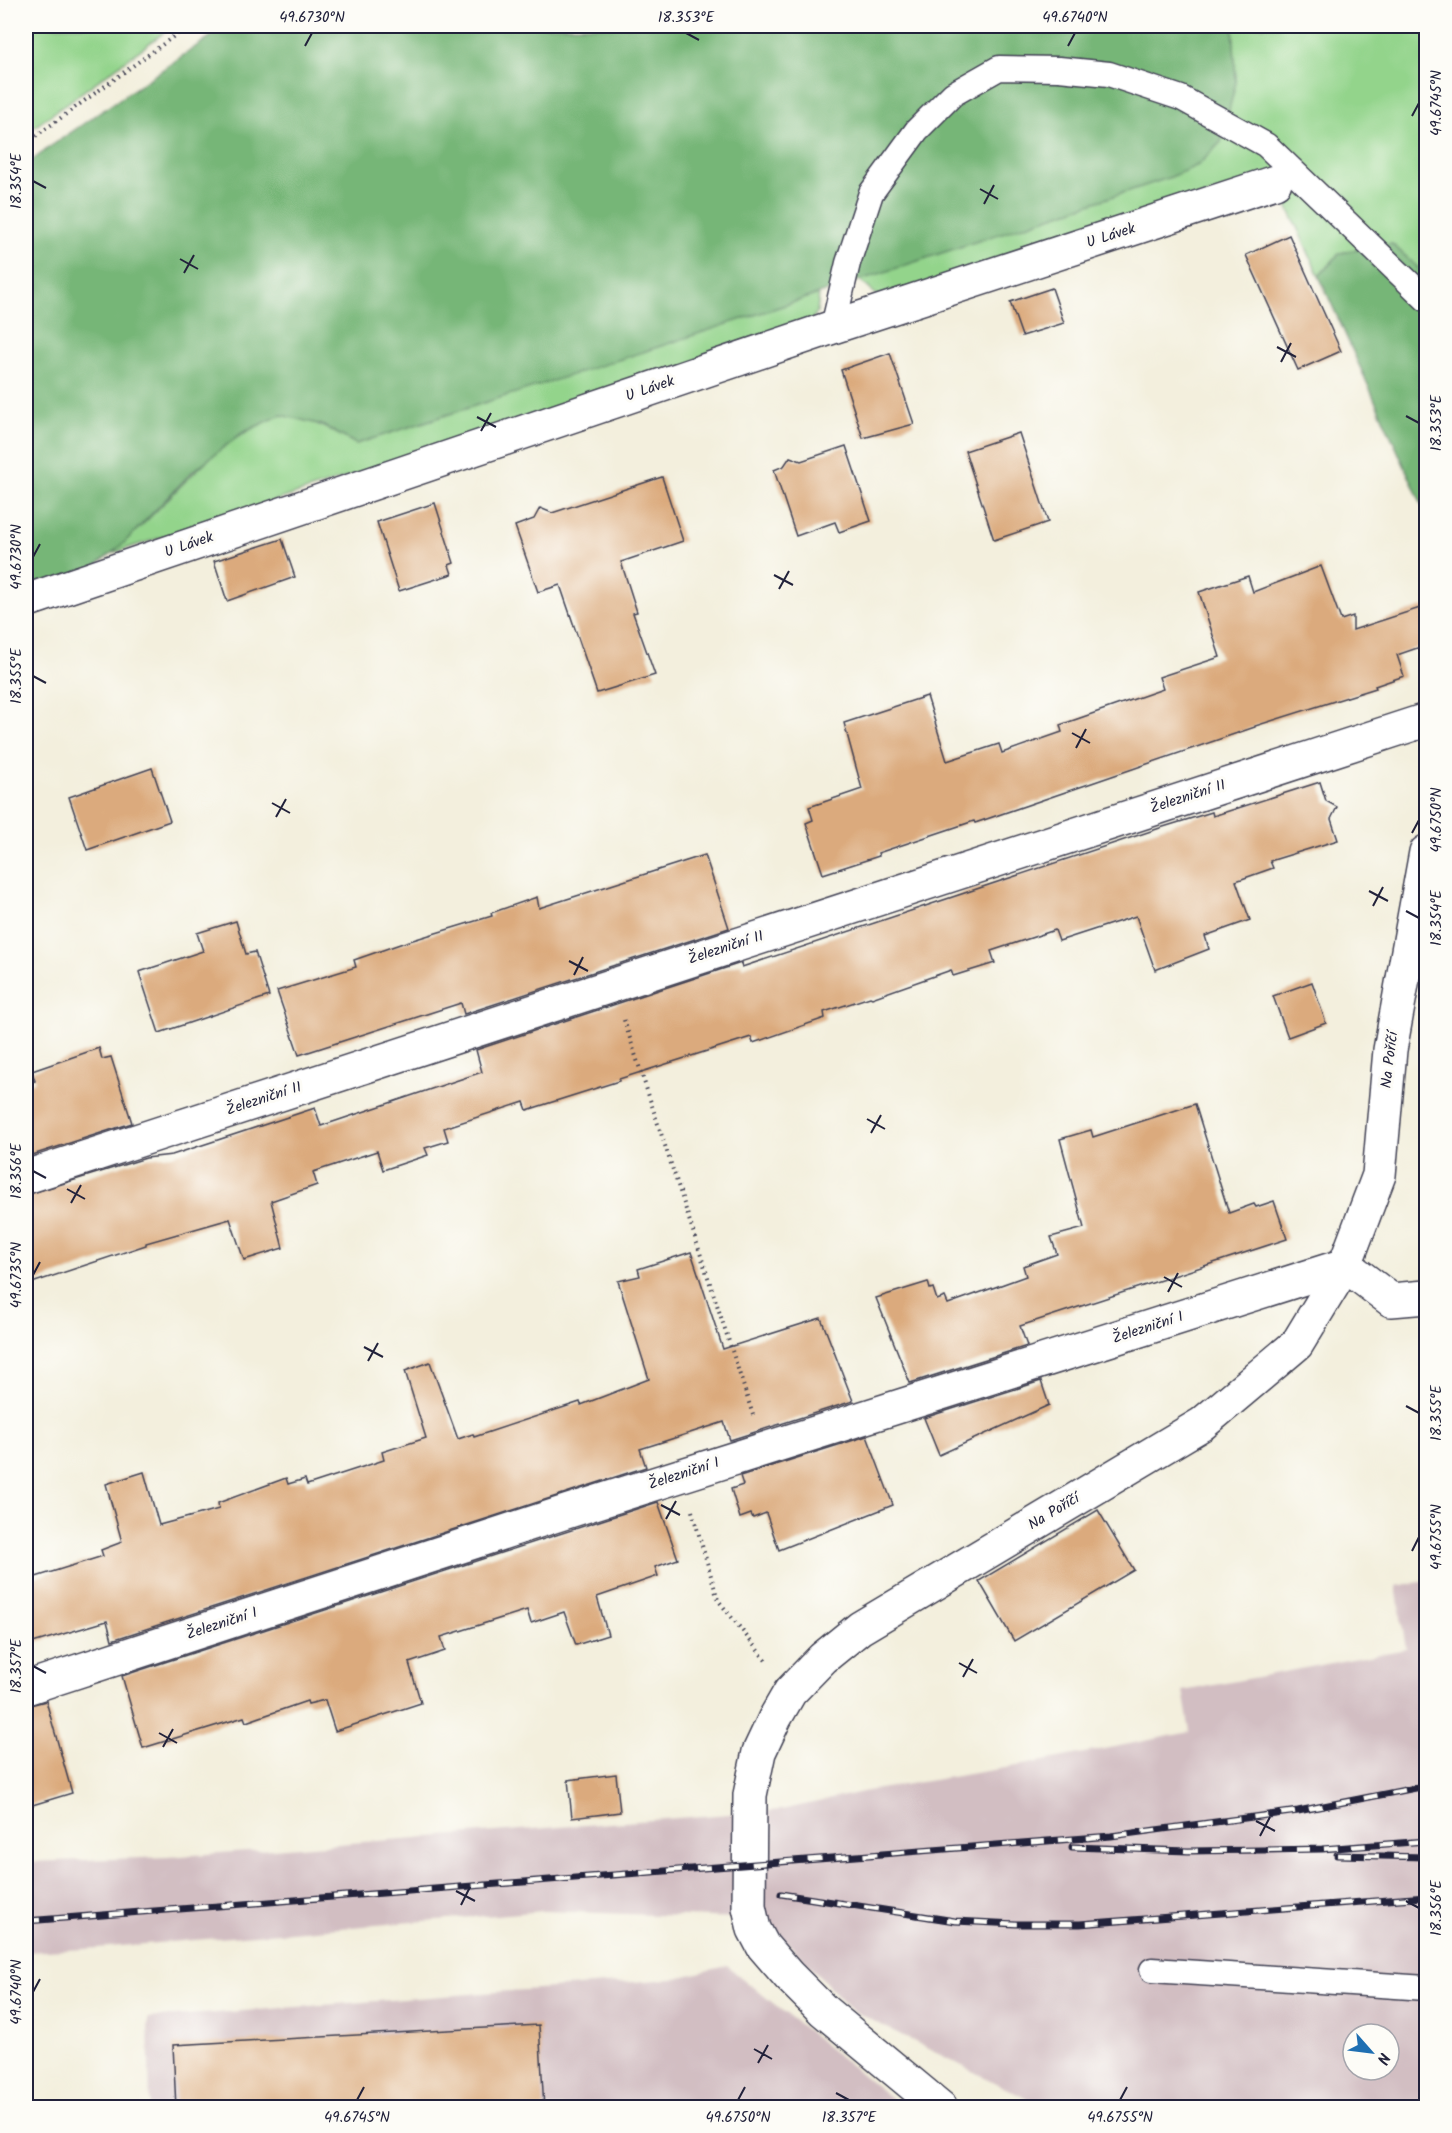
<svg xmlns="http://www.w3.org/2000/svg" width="1452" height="2133" viewBox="0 0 1452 2133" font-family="Kalam,sans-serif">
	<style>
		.industrial { fill: #d2bec2; fill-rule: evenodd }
		.green { fill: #93d48b; stroke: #5a7b63; stroke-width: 1.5 }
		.forest { fill: #76b677; stroke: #4c6c59; stroke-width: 1.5 }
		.building { fill: #dbaa7d }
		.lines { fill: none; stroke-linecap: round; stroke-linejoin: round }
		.lane-casing { stroke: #414153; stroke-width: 27 }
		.street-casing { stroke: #414153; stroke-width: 36 }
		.path { stroke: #414153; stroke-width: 4; stroke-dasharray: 1.5 4.5; stroke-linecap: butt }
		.lane { stroke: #fff; stroke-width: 24 }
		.street { stroke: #fff; stroke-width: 33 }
		.rail-casing { stroke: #22223b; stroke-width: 7 }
		.rail { stroke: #fdfcf7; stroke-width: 4.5; stroke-dasharray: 14; stroke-linecap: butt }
		.ticks { fill: none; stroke: #22223b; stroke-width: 2 }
		.labels { text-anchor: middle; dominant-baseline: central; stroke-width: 6; stroke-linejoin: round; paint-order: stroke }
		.street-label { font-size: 15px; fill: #22223b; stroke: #fdfcf7 }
		.neatline { fill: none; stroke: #22223b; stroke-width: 2 }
		.ticks-label { font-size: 15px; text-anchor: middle; fill: #22223b }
	</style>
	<rect width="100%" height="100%" fill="#fdfcf7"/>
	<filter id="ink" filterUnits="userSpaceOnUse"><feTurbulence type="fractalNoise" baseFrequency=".0167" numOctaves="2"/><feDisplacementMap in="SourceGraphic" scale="12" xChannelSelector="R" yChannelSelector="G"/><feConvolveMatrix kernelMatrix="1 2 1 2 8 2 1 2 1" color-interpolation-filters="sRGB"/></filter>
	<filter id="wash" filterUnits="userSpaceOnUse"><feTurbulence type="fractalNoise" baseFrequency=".008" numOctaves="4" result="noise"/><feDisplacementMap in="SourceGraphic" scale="24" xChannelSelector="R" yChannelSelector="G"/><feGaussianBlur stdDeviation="1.35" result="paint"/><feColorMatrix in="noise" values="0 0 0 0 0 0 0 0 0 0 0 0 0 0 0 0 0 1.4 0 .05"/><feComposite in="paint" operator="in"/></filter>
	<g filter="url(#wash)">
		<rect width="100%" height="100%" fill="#f3efdd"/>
		<!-- industrial -->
		<g class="industrial">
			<path d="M1426 1581V2107H1043L852 2010 765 1919 544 1911 85 1949 26 1952V1862L168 1857 782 1810 867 1791 1023 1765 1190 1732 1183 1691 1406 1649 1396 1586ZM1353 2034H1389V2070H1353Z"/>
			<path d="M727 1966 902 2107H150L148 2018 672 1979Z"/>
		</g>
		<!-- green -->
		<g class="green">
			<path d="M26 26H173L26 133Z"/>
			<path d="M1233 26H1426V275L1392 244 1340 253 1319 276 1286 203 1276 172 885 303 860 280 1170 177 1198 165 1236 82Z"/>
			<path d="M819 294 817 312 806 329 110 554C163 512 200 452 263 423 269 420 277 415 284 415 310 418 333 431 356 444Z"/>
		</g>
		<!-- forest -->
		<g class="forest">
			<path d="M226 26H1233L1236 82 1221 142 1198 165 1171 177 646 351 356 444 322 425 281 415 242 433 192 472 123 544 88 572 26 595V165L51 146Z"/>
			<path d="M1392 244 1426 275V514L1319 276 1340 253Z"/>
		</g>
		<g id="blocks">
			<!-- building -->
			<g class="building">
				<path d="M1289 235 1341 351 1298 370 1246 255Z"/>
				<path d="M1052 288 1064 323 1022 336 1010 302Z"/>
				<path d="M890 353 914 424 863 438 841 370Z"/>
				<path d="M1019 433 1048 522 994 540 965 451Z"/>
				<path d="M846 446 871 521 839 532 835 522 796 536 774 470 784 466 790 457 801 461Z"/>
				<path d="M662 477 683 541 621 562 637 612 633 613 655 675 597 693 560 585 538 592 515 526 534 519 540 508 552 513Z"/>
				<path d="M435 503 454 563 449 565 452 574 399 591 377 522Z"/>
				<path d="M282 539 295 577 227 601 214 561Z"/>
				<path d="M1321 566 1341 620 1353 616V630L1426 606V645L1397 655 1404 676 1375 686 1376 688 1255 726V727L975 823 974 821 878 853 879 856 823 874 806 823 813 820 809 807 862 789 844 723 927 696 947 761 999 744 1002 753 1062 732 1060 725 1163 689 1159 677 1220 657 1199 592 1248 576 1253 592Z"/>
				<path d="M152 768 170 821 87 850 69 797Z"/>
				<path d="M1320 782 1326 801 1337 807 1331 819 1338 840 1270 861 1273 868 1236 881 1250 920 1205 936 1209 949 1155 970 1136 916 1059 941 1055 930 991 951 995 963 953 976 951 970 872 998 870 997 824 1012 825 1018 753 1043 751 1037 619 1079V1081L527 1110 524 1102 444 1128 448 1141 425 1148 428 1155 383 1170 377 1151 313 1172 317 1185 271 1201 283 1248 244 1260 230 1219 146 1243V1245L26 1285V1195L146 1158 172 1155 315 1108 321 1126 482 1072 476 1050 741 963 742 967 1160 828 1212 812 1213 816Z"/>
				<path d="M705 855 729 928 464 1014 461 1003 299 1055 277 991 356 967 354 960 403 943 492 916 491 913 537 897 539 908Z"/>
				<path d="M236 921 246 954 255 952 269 996 159 1033 139 972 203 951 197 933Z"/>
				<path d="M1312 982 1326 1023 1288 1037 1273 996Z"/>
				<path d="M99 1048 102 1059 111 1057 132 1123 26 1157V1084L35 1081 32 1071Z"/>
				<path d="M1195 1104 1229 1213 1254 1204 1256 1207 1274 1201 1287 1239 1020 1326 1027 1346 910 1383 876 1298 928 1282 930 1289 933 1288 937 1300 945 1297 948 1304 1026 1276 1023 1266 1057 1254 1051 1237 1084 1228 1060 1139 1091 1130 1093 1137Z"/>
				<path d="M691 1252 723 1349 821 1318 853 1401 730 1440 724 1422 659 1443 640 1449 646 1467 112 1640 107 1621 26 1645V1580L103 1556 101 1550 122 1542 106 1484 144 1472 159 1525 219 1509 218 1503 286 1478 288 1484 305 1479 307 1485 384 1460 382 1452 426 1438 405 1371 430 1362 458 1439 473 1434 474 1437 580 1402 581 1405 649 1379 618 1281 640 1276 638 1269Z"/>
				<path d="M1041 1381 1049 1405 939 1455 924 1418Z"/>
				<path d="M867 1436 893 1505 779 1550 766 1513 753 1518 751 1514 740 1518 731 1489 743 1485 740 1476Z"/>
				<path d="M658 1502 678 1559 655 1567 658 1576 597 1597 608 1635 576 1645 564 1612 531 1623 527 1610 441 1637 445 1651 409 1663 421 1703 335 1731 325 1700 308 1704 307 1701 246 1722 244 1717 143 1748 122 1676Z"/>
				<path d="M1098 1510 1134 1570 1014 1641 979 1581Z"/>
				<path d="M46 1701 72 1793 26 1807V1706Z"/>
				<path d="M616 1774 620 1812 572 1818 568 1780Z"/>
				<path d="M539 2025 544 2108H176L173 2045Z"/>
			</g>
		</g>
	</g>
	<g filter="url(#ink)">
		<use href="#blocks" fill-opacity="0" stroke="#414153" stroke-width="1.5"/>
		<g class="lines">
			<defs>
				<g id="lane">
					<path d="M833 327 848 263 871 193 917 130 953 94 999 68 1059 69 1109 74 1181 98 1266 145 1426 299"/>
					<path d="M1152 1970 1426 1988"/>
				</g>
				<g id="street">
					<path d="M26 601 833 327 1275 182"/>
					<path d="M26 1177 1426 720"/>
					<path d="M26 1688 569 1511 1345 1265 1391 1300 1426 1297"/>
					<path d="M941 2108 824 2011 789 1976 763 1946 754 1929 749 1907 750 1795 759 1752 775 1718 790 1692 823 1658 860 1628 1202 1424 1297 1344 1345 1265 1379 1175 1390 1050 1426 852"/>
				</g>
			</defs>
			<!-- lane casing -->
			<use href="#lane" class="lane-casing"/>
			<!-- street casing -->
			<use href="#street" class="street-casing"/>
			<!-- path -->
			<g class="path">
				<path d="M26 143 188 26"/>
				<path d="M624 1020 753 1415"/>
				<path d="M692 1511 718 1600 767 1662"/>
			</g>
			<!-- lane -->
			<use href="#lane" class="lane"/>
			<!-- street -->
			<use href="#street" class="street"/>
			<defs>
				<g id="rail">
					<path d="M1072 1847 1188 1851 1322 1849 1426 1841"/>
					<path d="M1337 1855 1426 1857"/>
					<path d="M781 1894 955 1921 1016 1924H1080L1426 1897"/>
					<path d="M26 1921 1111 1836 1298 1811 1426 1786"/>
				</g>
			</defs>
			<!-- rail casing -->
			<use href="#rail" class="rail-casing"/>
			<!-- rail -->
			<use href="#rail" class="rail"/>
		</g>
	</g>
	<!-- ticks -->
	<path class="ticks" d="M686 33 699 40M305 46 312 33M1068 46 1075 33M1412 116 1419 103M33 181 46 188M980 189 998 199M984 204 994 185M180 259 198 269M184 273 194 255M1277 347 1296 357M1281 362 1291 343M1406 416 1419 423M477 417 496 427M481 431 491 413M33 557 40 544M774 575 793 585M779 589 789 571M33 676 46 683M1072 733 1090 743M1076 748 1086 729M272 803 290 813M276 817 286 799M1412 833 1419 820M1369 891 1388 901M1373 906 1383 887M1406 911 1419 918M569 961 588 971M574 975 583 957M867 1119 885 1129M871 1133 881 1115M33 1171 46 1178M67 1189 85 1199M71 1203 81 1185M33 1275 40 1262M1164 1277 1182 1287M1168 1292 1178 1273M364 1347 383 1357M368 1361 378 1343M1406 1406 1419 1413M661 1505 680 1515M666 1519 676 1501M1412 1551 1419 1537M959 1663 977 1673M33 1666 46 1673M963 1677 973 1659M159 1733 177 1743M163 1747 173 1729M1256 1821 1275 1831M1260 1836 1270 1817M456 1891 475 1901M1406 1901 1419 1908M461 1905 470 1887M33 1992 40 1979M754 2049 772 2059M758 2063 768 2045M836 2093 849 2100M357 2100 364 2087M738 2100 745 2087M1120 2100 1127 2087"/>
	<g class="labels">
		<!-- street labels -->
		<g class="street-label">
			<text transform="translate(1111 236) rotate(-18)">U Lávek</text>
			<text transform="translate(650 389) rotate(-19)">U Lávek</text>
			<text transform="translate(189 545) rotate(-19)">U Lávek</text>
			<text transform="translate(1188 797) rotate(-18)">Železniční II</text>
			<text transform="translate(726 948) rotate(-18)">Železniční II</text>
			<text transform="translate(1390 1060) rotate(-83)">Na Poříčí</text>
			<text transform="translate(264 1099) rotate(-18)">Železniční II</text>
			<text transform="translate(1148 1328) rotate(-18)">Železniční I</text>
			<text transform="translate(684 1474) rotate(-18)">Železniční I</text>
			<text transform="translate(1054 1512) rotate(-31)">Na Poříčí</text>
			<text transform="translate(222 1624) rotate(-18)">Železniční I</text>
		</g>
	</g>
	<!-- margin -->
	<rect width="1452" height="2133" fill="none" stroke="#fdfcf7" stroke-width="66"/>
	<!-- north arrow -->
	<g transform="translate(1371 2052) rotate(118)"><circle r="28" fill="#fdfcf7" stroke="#a5a5ac" stroke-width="1.5"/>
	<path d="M0-4.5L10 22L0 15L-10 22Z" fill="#1f6fb2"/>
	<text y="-9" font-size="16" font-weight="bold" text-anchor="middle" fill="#22223b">N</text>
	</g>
	<rect x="33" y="33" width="1386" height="2067" class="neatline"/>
	<g class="ticks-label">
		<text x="312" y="22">49.6730°N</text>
		<text x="686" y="22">18.353°E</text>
		<text x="1075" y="22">49.6740°N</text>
		<text transform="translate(1436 103) rotate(-90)" y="5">49.6745°N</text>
		<text transform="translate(16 181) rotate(-90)" y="5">18.354°E</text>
		<text transform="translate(1436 423) rotate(-90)" y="5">18.353°E</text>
		<text transform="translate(16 557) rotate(-90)" y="5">49.6730°N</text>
		<text transform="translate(16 676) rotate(-90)" y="5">18.355°E</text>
		<text transform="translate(1436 820) rotate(-90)" y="5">49.6750°N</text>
		<text transform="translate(1436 918) rotate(-90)" y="5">18.354°E</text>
		<text transform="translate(16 1171) rotate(-90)" y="5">18.356°E</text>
		<text transform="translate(16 1275) rotate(-90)" y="5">49.6735°N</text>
		<text transform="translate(1436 1413) rotate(-90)" y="5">18.355°E</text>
		<text transform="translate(1436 1537) rotate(-90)" y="5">49.6755°N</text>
		<text transform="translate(16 1666) rotate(-90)" y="5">18.357°E</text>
		<text transform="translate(1436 1908) rotate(-90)" y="5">18.356°E</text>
		<text transform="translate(16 1992) rotate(-90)" y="5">49.6740°N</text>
		<text x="357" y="2122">49.6745°N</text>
		<text x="738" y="2122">49.6750°N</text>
		<text x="849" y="2122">18.357°E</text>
		<text x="1120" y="2122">49.6755°N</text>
	</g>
</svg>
